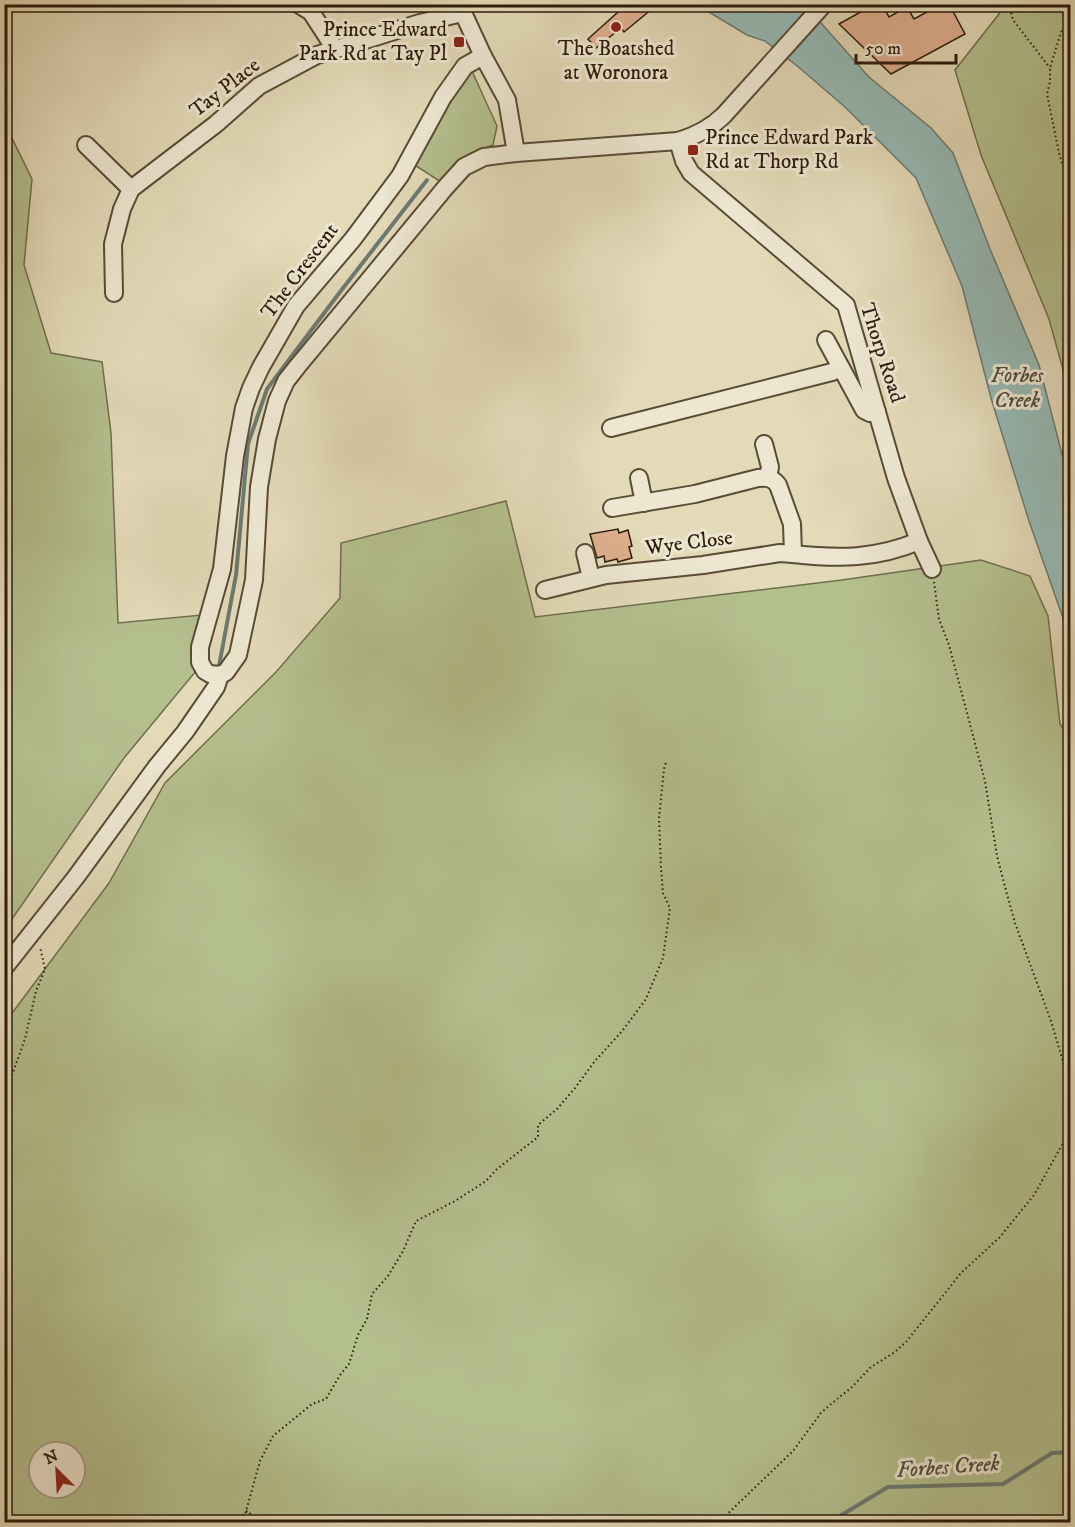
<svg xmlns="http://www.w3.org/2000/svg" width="1075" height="1527" viewBox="0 0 1075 1527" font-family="'IM FELL DW Pica',serif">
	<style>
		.green { fill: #b4bf8e; stroke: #706d4c; stroke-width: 1.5; fill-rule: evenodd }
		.water { fill: #96bab5; stroke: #6c7a71; stroke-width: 1.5 }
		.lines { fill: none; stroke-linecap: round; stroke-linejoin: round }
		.stream { stroke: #6c7a71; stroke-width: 4 }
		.building { fill: #deaf8e; stroke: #2d1b0b; stroke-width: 1.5 }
		.minor-casing { stroke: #5a4b36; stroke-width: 20 }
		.path { stroke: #2d1b0b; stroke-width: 2; stroke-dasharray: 1.5 3; stroke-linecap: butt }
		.minor { stroke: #ede7d1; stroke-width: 16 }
		.poi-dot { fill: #8f2418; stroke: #ede7d1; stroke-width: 2 }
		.labels { text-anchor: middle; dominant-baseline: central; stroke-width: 6; stroke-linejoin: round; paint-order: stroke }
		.poi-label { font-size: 21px; fill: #2d1b0b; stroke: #ede7d1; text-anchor: end }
		.street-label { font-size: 21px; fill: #2d1b0b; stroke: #ede7d1 }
		.water-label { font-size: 22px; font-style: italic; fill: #4c4b3e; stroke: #ede7d1 }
	</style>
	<rect width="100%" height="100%" fill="#e3dab8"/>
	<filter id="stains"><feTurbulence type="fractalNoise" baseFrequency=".00333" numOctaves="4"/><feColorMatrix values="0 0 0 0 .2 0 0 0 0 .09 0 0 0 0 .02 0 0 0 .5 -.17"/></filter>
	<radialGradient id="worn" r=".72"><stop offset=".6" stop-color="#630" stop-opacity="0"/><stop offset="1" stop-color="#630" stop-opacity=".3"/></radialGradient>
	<!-- green -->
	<g class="green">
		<path d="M1006 5H1070V395L1049 319 981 155 955 70Z"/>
		<path d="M472 71 497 126 493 145 469 154 441 182 413 164 445 105Z"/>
		<path d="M5 124 32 179 24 265 51 353 102 362 111 433 118 623 202 615 196 671 124 758 5 929Z"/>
		<path d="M506 501 535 617 842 580 981 560 1030 576 1048 616 1060 724 1070 738V1522H5L4 1021 10 1016 109 883 165 783 276 672 340 598 341 543ZM39 1452H75V1488H39Z"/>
	</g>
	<!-- water -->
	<path class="water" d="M697 5H805L869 77 931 128 953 153 990 249 1039 365 1070 485V638L1029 521 991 398 962 286 916 178 845 107 796 65 765 41 747 35Z"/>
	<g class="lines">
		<!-- stream -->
		<g class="stream">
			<path d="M219 666 236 575 248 444 267 389 340 292 427 180"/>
			<path d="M830 1522 888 1487 1003 1484 1052 1453 1070 1452"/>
		</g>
	</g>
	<!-- building -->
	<g class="building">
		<path d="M627 4H658L624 32 621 28 596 48 588 39Z"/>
		<path d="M875 4H882L889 17 907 7 914 19 942 4H949L965 34 891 74 839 24Z"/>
		<path d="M618 529 619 533 628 530 632 546 629 547 632 558 618 562 617 559 605 562 604 556 597 558 590 534Z"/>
	</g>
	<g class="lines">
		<defs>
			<g id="minor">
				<path d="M298 4 311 12 335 49"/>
				<path d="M459 4 483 56 507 100 516 153"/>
				<path d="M483 56 465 66 443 97 400 176 353 239 296 306 261 367 251 388 244 408 235 456 222 569 200 647V662L205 671 210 674 220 675 226 672 238 655 254 580 259 487 267 439 277 401 286 381 297 367 445 188 464 167 484 157 516 153 678 141C695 136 711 128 724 115L824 4"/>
				<path d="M678 141 684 161 691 173 846 305 896 478 919 541 932 569"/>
				<path d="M86 145 131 189"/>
				<path d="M114 293 113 244 122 209 131 189 216 124 259 86 317 55 420 23 462 13"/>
				<path d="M826 340 864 410 870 413 877 412"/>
				<path d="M611 428 832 372 841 368"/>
				<path d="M764 444 770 467 768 477"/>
				<path d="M639 478 644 503"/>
				<path d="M612 508 695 494 758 478C767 477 773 478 778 485L792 524 793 554C839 559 876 559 919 541"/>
				<path d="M585 553 591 578"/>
				<path d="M545 590 606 575 703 565 780 553 793 554"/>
				<path d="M4 968 76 877 157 766 185 732 216 687 220 675"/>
			</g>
		</defs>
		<!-- minor casing -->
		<use href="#minor" class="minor-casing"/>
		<!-- path -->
		<g class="path">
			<path d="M1009 4 1013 20 1050 68"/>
			<path d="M1070 20 1061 32 1050 68V82L1047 94 1059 153 1070 190"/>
			<path d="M934 582 939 619 949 645 985 781 997 856 1008 898 1015 923 1051 1021 1070 1085"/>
			<path d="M4 1106 8 1086 25 1039 36 991 45 969 40 947"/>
			<path d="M237 1522 247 1511 260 1522"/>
			<path d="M243 1522 260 1461 273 1436 312 1404 326 1399 340 1375 349 1364 358 1335 367 1319 372 1294 388 1276 403 1251 416 1221 455 1201 486 1181 497 1169 538 1137V1125L557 1109 575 1088 595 1061 623 1030 646 999 663 958 670 908 663 893 661 868 659 818 664 769 666 762"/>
			<path d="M719 1522 793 1451 821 1413 831 1404 852 1387 871 1367 895 1352 906 1342 961 1273 1000 1237 1034 1195 1062 1145 1070 1115"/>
		</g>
		<!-- minor -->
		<use href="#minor" class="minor"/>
	</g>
	<!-- markers -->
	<g class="poi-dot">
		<circle cx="616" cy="27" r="6"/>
		<rect x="453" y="36" width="12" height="12" rx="3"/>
		<rect x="687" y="144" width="12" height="12" rx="3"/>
	</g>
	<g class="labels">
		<!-- poi labels -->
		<g class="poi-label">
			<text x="447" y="30">Prince Edward<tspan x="447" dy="24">Park Rd at Tay Pl</tspan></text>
			<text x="616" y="49" text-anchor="middle">The Boatshed<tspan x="616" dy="24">at Woronora</tspan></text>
			<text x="705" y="138" text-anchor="start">Prince Edward Park<tspan x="705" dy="24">Rd at Thorp Rd</tspan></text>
		</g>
		<!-- street labels -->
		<g class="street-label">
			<text transform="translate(225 88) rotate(-38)">Tay Place</text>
			<text transform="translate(300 271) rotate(-53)">The Crescent</text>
			<text transform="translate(882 353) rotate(72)">Thorp Road</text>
			<text transform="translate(689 543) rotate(-7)">Wye Close</text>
		</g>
		<!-- water labels -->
		<g class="water-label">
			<text x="1017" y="375">Forbes<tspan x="1017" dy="25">Creek</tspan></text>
			<text transform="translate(948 1467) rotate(-4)">Forbes Creek</text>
		</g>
	</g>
	<!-- margin -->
	<rect width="1075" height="1527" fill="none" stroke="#e3dab8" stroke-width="24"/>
	<rect x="6" y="6" width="1063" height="1515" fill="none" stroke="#2d1b0b" stroke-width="3"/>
	<rect x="12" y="12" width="1051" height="1503" fill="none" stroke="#2d1b0b" stroke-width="1.5"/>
	<!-- north arrow -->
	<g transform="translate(57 1470) rotate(336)"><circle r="28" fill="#ede7d1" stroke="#a09582" stroke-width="1.5"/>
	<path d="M0-4.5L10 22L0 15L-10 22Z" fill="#8f2418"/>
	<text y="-9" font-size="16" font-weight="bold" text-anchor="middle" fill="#2d1b0b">N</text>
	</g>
	<!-- scale -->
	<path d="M856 54v9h100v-9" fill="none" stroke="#2d1b0b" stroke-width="3"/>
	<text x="865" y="54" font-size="18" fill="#2d1b0b" stroke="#ede7d1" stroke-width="4.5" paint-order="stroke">50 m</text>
	<rect width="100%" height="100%" filter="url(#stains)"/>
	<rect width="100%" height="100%" fill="url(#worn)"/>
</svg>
